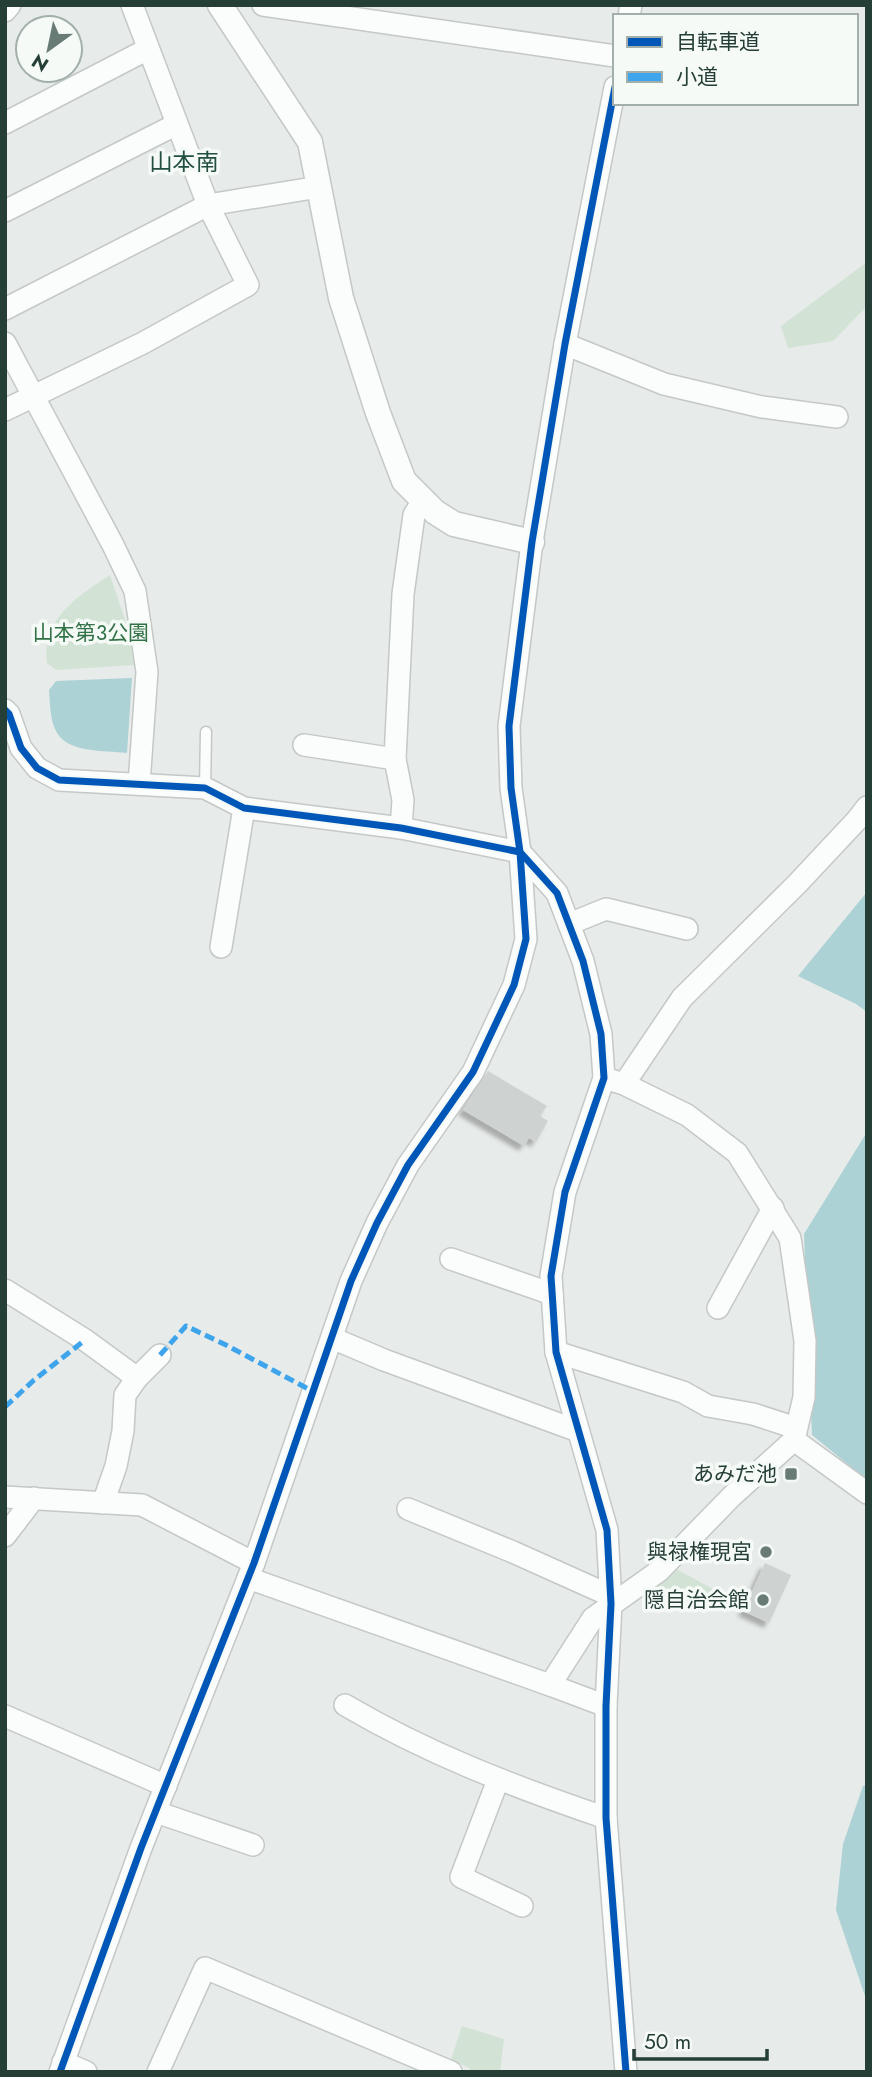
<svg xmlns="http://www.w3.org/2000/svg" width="872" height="2077" viewBox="0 0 872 2077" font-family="Jost,'Noto Sans JP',sans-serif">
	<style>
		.green { fill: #d2e3d6 }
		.water { fill: #acd2d6 }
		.building { fill: #ced2d0; filter: url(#shadow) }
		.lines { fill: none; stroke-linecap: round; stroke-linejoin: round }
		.service-casing { stroke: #c4c8c6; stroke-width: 13 }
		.minor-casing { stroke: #c4c8c6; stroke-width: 24 }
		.tertiary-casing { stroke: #c4c8c6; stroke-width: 27 }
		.service { stroke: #fbfcfc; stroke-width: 10 }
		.minor { stroke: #fbfcfc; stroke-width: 21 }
		.tertiary { stroke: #fbfcfc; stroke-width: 24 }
		.quiet { stroke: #3ea4eb; stroke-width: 5; stroke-dasharray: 10 5; stroke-linecap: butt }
		.cycleway-casing { stroke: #f5faf7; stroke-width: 11 }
		.cycleway { stroke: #0057b8; stroke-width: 7 }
		.poi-dot { fill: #697b75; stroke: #f5faf7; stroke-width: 2.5 }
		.labels { text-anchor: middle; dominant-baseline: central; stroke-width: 7; stroke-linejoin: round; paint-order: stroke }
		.park-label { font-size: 21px; fill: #327247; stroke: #f5faf7 }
		.poi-label { font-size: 21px; fill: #253e36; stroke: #f5faf7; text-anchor: end }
		.neighbourhood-label { font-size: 23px; fill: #224f41; stroke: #f5faf7 }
	</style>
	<defs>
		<filter id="shadow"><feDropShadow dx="-5" dy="5" stdDeviation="2" flood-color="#0004"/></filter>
	</defs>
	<rect width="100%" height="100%" fill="#e7ebe9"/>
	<!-- green -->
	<g class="green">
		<path d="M867 262V306L833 341 788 348 781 326Z"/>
		<path d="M110 575 129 632 134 665 56 670 47 663C41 619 78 596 110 575Z"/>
		<path d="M676 1569 715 1590 709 1597 648 1591Z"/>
		<path d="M462 2026 504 2039 500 2072H470V2068L451 2060Z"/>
	</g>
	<!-- water -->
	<g class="water">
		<path d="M132 678 127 753C105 750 65 754 55 729 50 718 50 702 49 690L56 681Z"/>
		<path d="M867 892V1012L856 1004 798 976Z"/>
		<path d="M867 1132V1480L812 1435 804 1234Z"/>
		<path d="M867 1785V2002L836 1910 843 1844 863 1786Z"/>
	</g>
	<!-- building -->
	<g class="building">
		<path d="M488 1071 547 1106 540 1116 548 1121 536 1142 529 1138 524 1146 463 1110Z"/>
		<path d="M765 1563 791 1575 769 1623 743 1611Z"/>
	</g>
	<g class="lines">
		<defs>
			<path id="service" d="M205 788 206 732"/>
			<g id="minor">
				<path d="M263 5 615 56"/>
				<path d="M5 11 10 5"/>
				<path d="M629 16 631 5"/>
				<path d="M5 123 148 49"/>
				<path d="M5 211 177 124"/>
				<path d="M5 309 208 205 319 187"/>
				<path d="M5 343 113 545 135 591 147 672 139 784"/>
				<path d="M565 344 664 384 762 407 837 417"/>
				<path d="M5 410 143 343 248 285 208 205 132 5"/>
				<path d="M5 710 9 714 21 748 37 768 59 780 205 788 244 808 401 828 520 852 557 893 583 961 601 1034 604 1078 565 1192 551 1276 556 1352 607 1530 611 1604 606 1706V1818L626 2072"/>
				<path d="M304 745 395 759"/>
				<path d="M401 828 403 800 395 759 403 594 414 515 423 501"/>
				<path d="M569 924 606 909 687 929"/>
				<path d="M221 947 244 808"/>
				<path d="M604 1078 624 1084 687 1115 737 1153 790 1238 805 1341 804 1397 794 1440"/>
				<path d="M624 1084 682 998 797 884 857 820 867 807"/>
				<path d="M451 1259 552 1294"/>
				<path d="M5 1290 85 1340 137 1378"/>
				<path d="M718 1308 773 1208"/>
				<path d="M332 1338 384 1360 578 1431"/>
				<path d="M556 1352 683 1392 708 1406 753 1414 796 1428"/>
				<path d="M5 1497 142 1505 254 1563"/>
				<path d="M103 1503 116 1466 123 1431 125 1395 137 1378 160 1355"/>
				<path d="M408 1509 513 1552 611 1596"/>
				<path d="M5 1536 34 1498"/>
				<path d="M248 1578 550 1685 593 1618 659 1571 732 1496 794 1440 867 1493"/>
				<path d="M550 1685 606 1706"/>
				<path d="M345 1705C428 1754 515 1787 606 1818"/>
				<path d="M5 1716 166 1786"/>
				<path d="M498 1780 461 1877 522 1906"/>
				<path d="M156 1812 253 1845"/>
				<path d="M63 2062 86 2072"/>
				<path d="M60 2072 141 1848 254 1563 351 1281 377 1223 408 1165 473 1072 514 985 526 939 520 852 511 788 509 726 532 542 565 344 615 87"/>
				<path d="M158 2072 205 1968 451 2072"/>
			</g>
			<path id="tertiary" d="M220 5 310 142 341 298 378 413 404 481 435 512 454 524 532 542"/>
		</defs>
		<!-- service casing -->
		<use href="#service" class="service-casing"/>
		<!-- minor casing -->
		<use href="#minor" class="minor-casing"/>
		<!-- tertiary casing -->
		<use href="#tertiary" class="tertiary-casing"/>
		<!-- service -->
		<use href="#service" class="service"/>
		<!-- minor -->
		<use href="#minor" class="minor"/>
		<!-- tertiary -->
		<use href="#tertiary" class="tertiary"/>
		<!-- quiet -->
		<g class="quiet">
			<path d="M160 1355 186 1326 226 1345 314 1392"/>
			<path d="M5 1407 34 1380 85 1340"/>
		</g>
		<defs>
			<g id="cycleway">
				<path d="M5 710 9 714 21 748 37 768 59 780 205 788 244 808 401 828 520 852 557 893 583 961 601 1034 604 1078 565 1192 551 1276 556 1352 607 1530 611 1604 606 1706V1818L626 2072"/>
				<path d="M60 2072 141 1848 254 1563 351 1281 377 1223 408 1165 473 1072 514 985 526 939 520 852 511 788 509 726 532 542 565 344 615 87"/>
			</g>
		</defs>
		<!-- cycleway casing -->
		<use href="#cycleway" class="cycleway-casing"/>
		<!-- cycleway -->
		<use href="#cycleway" class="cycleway"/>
	</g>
	<!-- markers -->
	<g class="poi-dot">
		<rect x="784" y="1467" width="14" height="14" rx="3.5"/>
		<circle cx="766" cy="1552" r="7"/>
		<circle cx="763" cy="1600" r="7"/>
	</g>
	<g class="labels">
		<!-- park labels -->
		<g class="park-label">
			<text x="91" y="633">山本第3公園</text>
		</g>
		<!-- poi labels -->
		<g class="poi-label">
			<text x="777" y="1474">あみだ池</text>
			<text x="752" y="1552">與禄権現宮</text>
			<text x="749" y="1600">隠自治会館</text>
		</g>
		<!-- neighbourhood labels -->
		<g class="neighbourhood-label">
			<text x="184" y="162">山本南</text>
		</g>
	</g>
	<!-- border -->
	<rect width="872" height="2077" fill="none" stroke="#253e36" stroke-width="14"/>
	<!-- legend -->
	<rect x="613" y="14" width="245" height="91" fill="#f5faf7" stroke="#a2afaa" stroke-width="2"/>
	<rect x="627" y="37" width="35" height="10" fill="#0057b8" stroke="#a2afaa" stroke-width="2"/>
	<text x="676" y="49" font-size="21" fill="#253e36">自転車道</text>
	<rect x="627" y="72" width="35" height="10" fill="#3ea4eb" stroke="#a2afaa" stroke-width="2"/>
	<text x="676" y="84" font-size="21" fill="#253e36">小道</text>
	<!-- north arrow -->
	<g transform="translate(49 49) rotate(213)"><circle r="33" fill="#f5faf7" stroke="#a2afaa" stroke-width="2"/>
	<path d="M0-5L12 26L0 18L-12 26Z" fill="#697b75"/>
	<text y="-10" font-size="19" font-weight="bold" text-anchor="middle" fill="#253e36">N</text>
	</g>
	<!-- scale -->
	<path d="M634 2049v10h133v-10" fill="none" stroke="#253e36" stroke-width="3.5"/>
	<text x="644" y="2049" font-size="21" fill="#253e36" stroke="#f5faf7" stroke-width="5" paint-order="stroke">50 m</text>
</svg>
